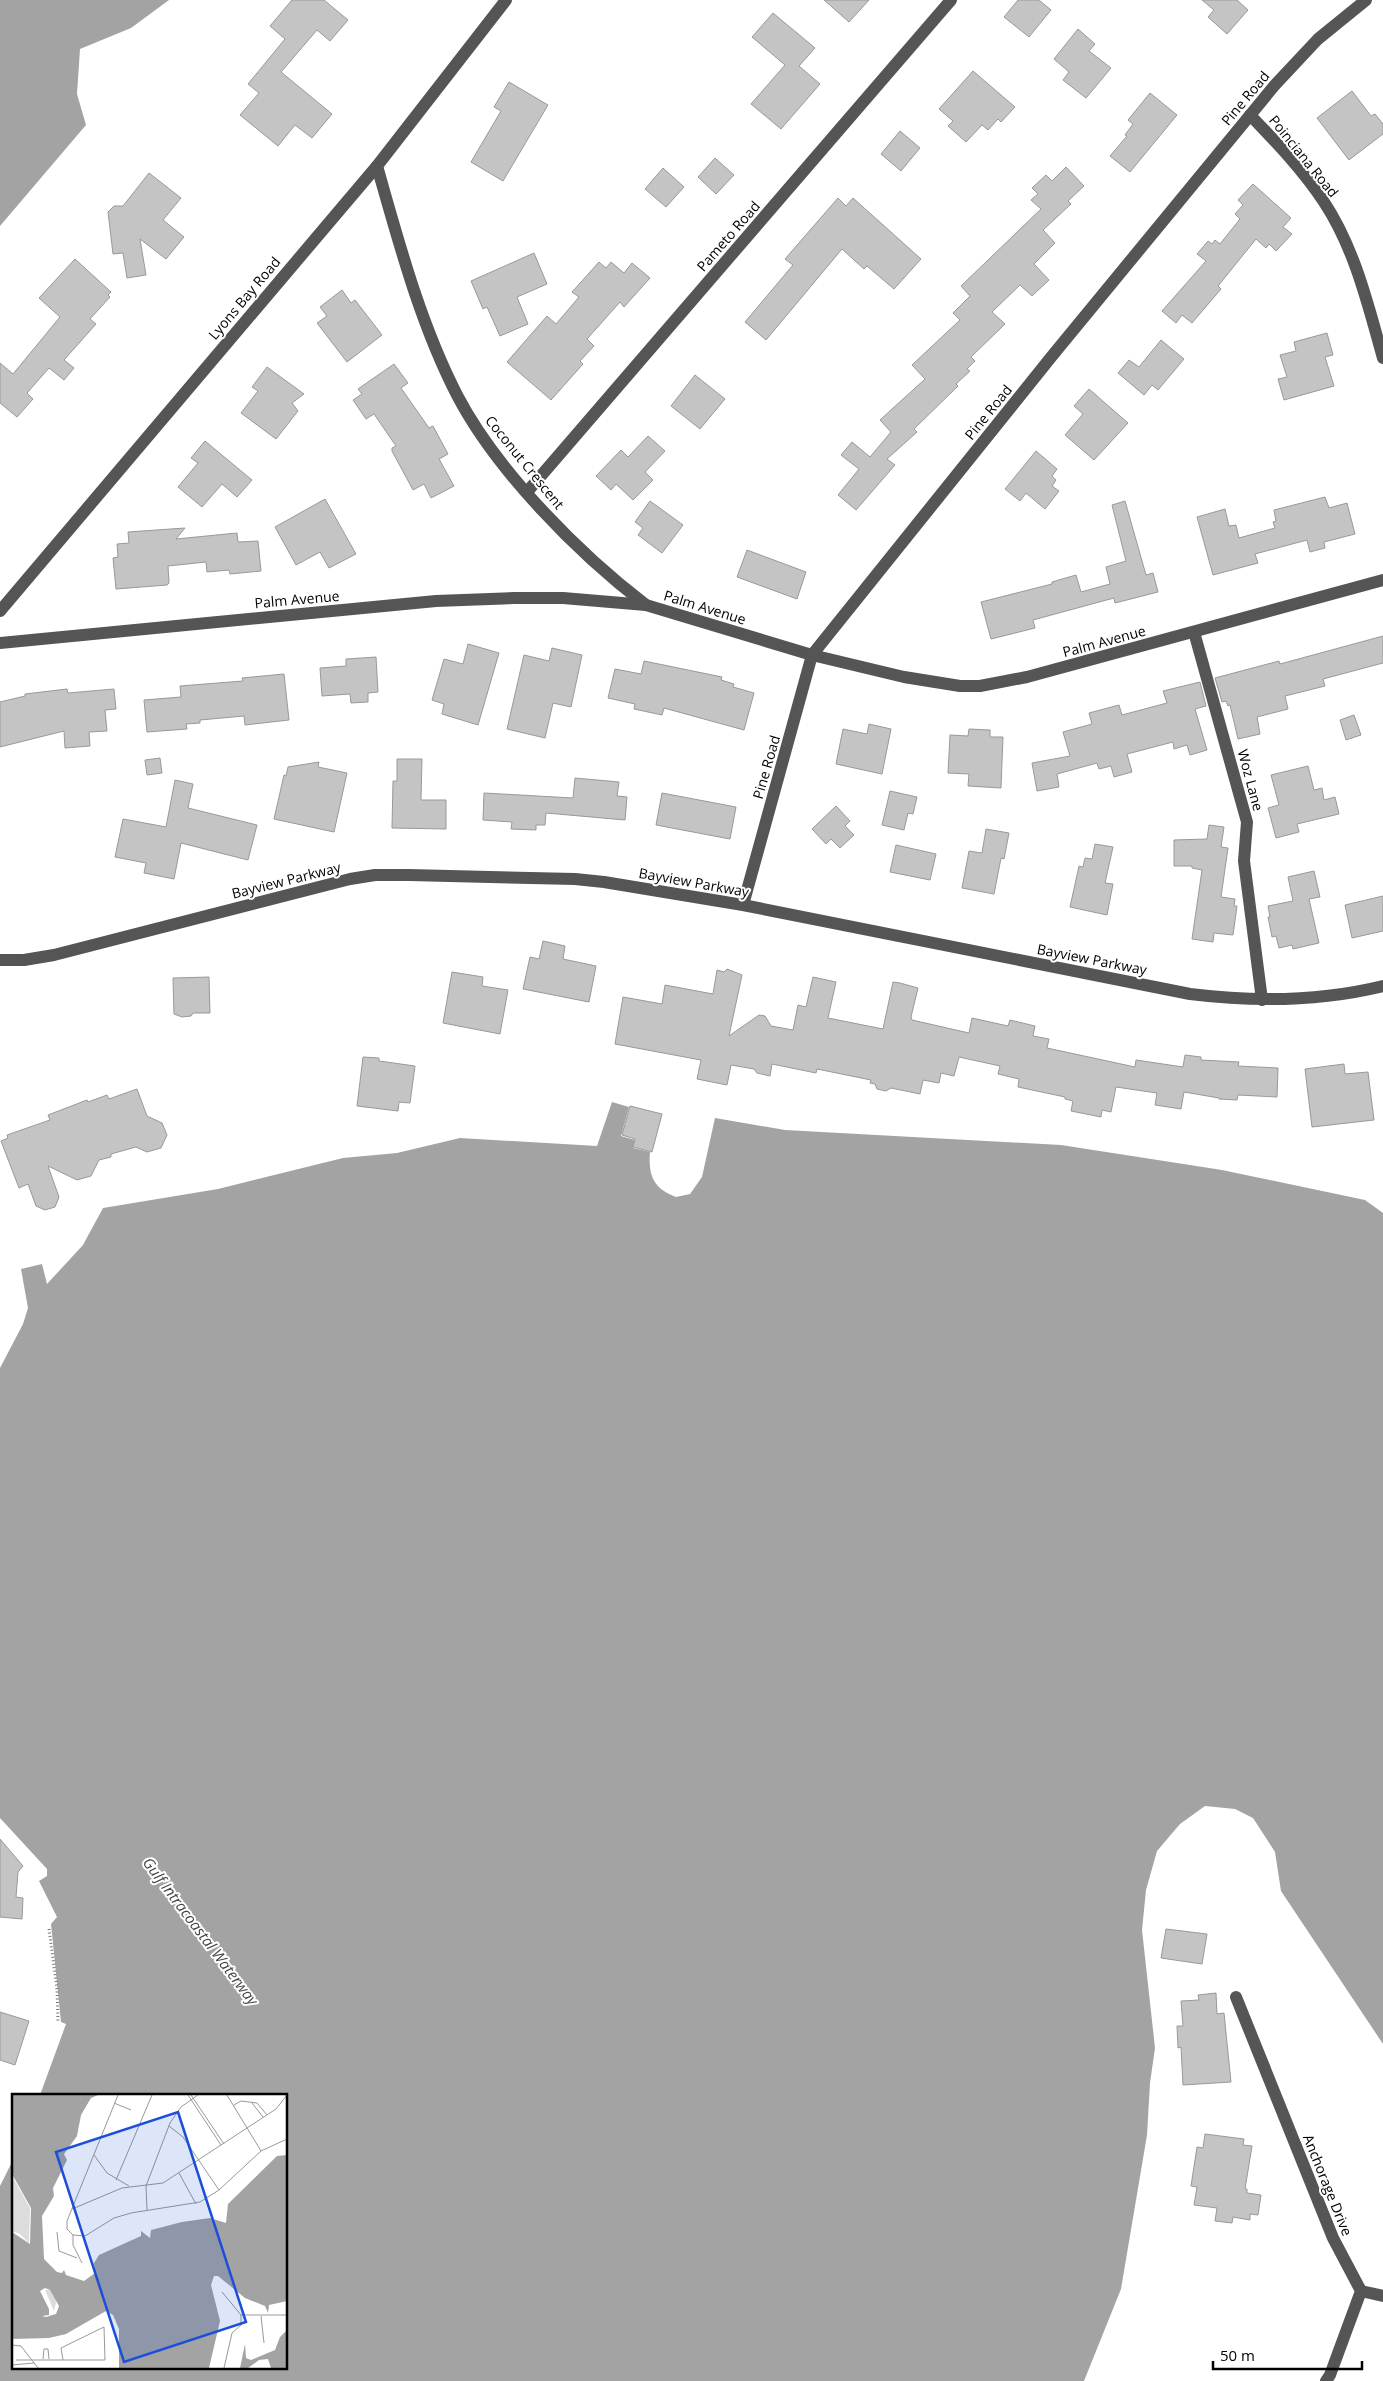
<svg xmlns="http://www.w3.org/2000/svg" width="1383" height="2381" viewBox="0 0 1383 2381" font-family="'Open Sans',sans-serif">
	<style>
		.water { fill: #a3a3a3 }
		.building { fill: #c4c4c4; stroke: #999 }
		.lines { fill: none; stroke-linecap: round; stroke-linejoin: round }
		.path { stroke: #777; stroke-width: 3; stroke-dasharray: 1 2.5; stroke-linecap: butt }
		.minor { stroke: #555; stroke-width: 12 }
		.labels { text-anchor: middle; dominant-baseline: central; stroke-width: 4; stroke-linejoin: round; paint-order: stroke }
		.street-label { font-size: 14px; fill: #000; stroke: #fff }
		.water-label { font-size: 15px; font-style: italic; fill: #444; stroke: #fff }
		.inset-road { fill: none; stroke: #999; stroke-width: 1 }
		.view { fill: #1d4ed8; fill-opacity: 0.15; stroke: #1d4ed8; stroke-width: 2.5 }
		.inset-edge { fill: none; stroke: #000; stroke-width: 2.5 }
	</style>
	<rect width="100%" height="100%" fill="#fff"/>
	<!-- water -->
	<g class="water">
		<path d="M0 0H169L131 28 80 49 77 94 86 125 0 226Z"/>
		<path d="M612 1102 629 1107 621 1136 635 1140 633 1148 650 1152C648 1176 654 1189 676 1197L690 1194 702 1177 715 1118 785 1130 1061 1145 1222 1170 1365 1200 1383 1213V2044L1281 1891 1275 1852 1253 1818 1235 1809 1205 1806 1180 1824 1157 1851 1146 1890 1142 1930 1155 2048 1150 2083 1147 2135 1121 2289 1084 2381H0V2186L14 2158V2367H286V2095H40L66 2024 61 2022 51 1924 57 1917 39 1881 47 1876V1869L0 1818V1368L23 1324 28 1308 21 1269 42 1264 47 1284 83 1245 103 1208 218 1189 343 1158 397 1153 460 1138 597 1146Z"/>
	</g>
	<!-- building -->
	<g class="building">
		<path d="M292 0H324L348 20 330 41 317 30 281 72 332 114 312 138 295 125 278 146 240 115 259 93 248 84 285 39 270 26Z"/>
		<path d="M824 0H869L849 22Z"/>
		<path d="M1018 0H1039L1051 10 1029 37 1004 17Z"/>
		<path d="M1202 0H1237L1248 10 1227 34 1208 17 1214 10Z"/>
		<path d="M773 13 815 48 799 66 820 84 781 129 751 104 785 65 752 37Z"/>
		<path d="M1078 29 1095 44 1089 51 1111 68 1086 98 1063 80 1069 72 1054 59Z"/>
		<path d="M973 71 1015 107 1001 122 998 119 988 130 982 125 966 142 948 126 953 121 939 109Z"/>
		<path d="M509 82 548 105 503 181 471 162 501 111 494 107Z"/>
		<path d="M1352 91 1371 116 1375 114 1383 124V134L1349 160 1317 118Z"/>
		<path d="M1150 93 1177 115 1130 172 1110 156 1127 136 1125 135 1133 124 1128 120Z"/>
		<path d="M900 131 920 148 901 171 881 154Z"/>
		<path d="M715 158 734 175 716 194 698 177Z"/>
		<path d="M1066 167 1084 186 1068 201 1071 204 1043 230 1055 243 1034 264 1049 280 1032 296 1020 285 992 312 1005 324 971 357 975 361 967 369 970 371 956 384 958 386 914 429 917 432 887 459 895 465 856 510 838 495 859 469 841 455 852 442 870 457 891 432 880 420 925 379 912 365 960 320 953 313 970 296 961 286 1041 209 1031 200 1038 194 1032 188 1046 175 1052 181Z"/>
		<path d="M663 168 684 187 666 207 645 189Z"/>
		<path d="M149 173 181 198 163 220 184 237 166 259 140 239 146 275 127 278 123 253 113 254 108 212 114 206H123Z"/>
		<path d="M1253 184 1291 218 1283 227 1292 234 1276 251 1269 244 1266 248 1256 239 1218 286 1221 289 1192 323 1182 315 1176 323 1162 311 1206 261 1197 254 1208 241 1212 244 1215 240 1220 244 1240 219 1235 214 1243 205 1238 200Z"/>
		<path d="M838 198 846 206 853 198 921 259 894 289 867 266 864 269 842 249 766 340 745 322 793 265 785 259Z"/>
		<path d="M534 253 547 284 517 297 528 324 500 336 487 307 483 309 471 281Z"/>
		<path d="M75 259 111 292 108 295 110 297 90 319 96 324 64 360 74 368 64 380 49 368 27 393 33 399 17 417 0 403V363L13 374 60 317 39 298Z"/>
		<path d="M599 262 606 268 611 262 624 273 632 263 650 278 624 307 620 302 587 339 594 346 580 361 583 364 551 400 507 362 547 316 556 324 579 297 572 292Z"/>
		<path d="M342 290 351 303 355 300 382 335 347 362 317 323 327 316 320 307Z"/>
		<path d="M1327 333 1333 355 1325 357 1334 386 1284 400 1278 379 1287 377 1280 355 1296 351 1294 342Z"/>
		<path d="M1161 340 1184 359 1158 390 1152 385 1144 395 1118 373 1129 360 1139 367Z"/>
		<path d="M394 364 408 383 401 388 429 428 433 426 448 454 439 459 454 486 431 498 424 484 413 490 392 451V448L396 446 374 414 366 419 353 400 362 394 358 389Z"/>
		<path d="M267 367 304 394 292 403 298 411 276 439 241 413 258 391 252 387Z"/>
		<path d="M695 375 725 399 700 429 671 406Z"/>
		<path d="M1089 389 1128 423 1094 460 1065 435 1083 414 1074 406Z"/>
		<path d="M648 436 665 451 645 472 653 480 633 500 616 484 611 490 596 476 621 450 628 457Z"/>
		<path d="M205 441 252 480 237 497 222 484 202 507 178 487 198 463 191 458Z"/>
		<path d="M1036 451 1057 469 1052 476 1056 480 1052 486 1059 491 1045 509 1026 493 1020 501 1005 489Z"/>
		<path d="M1325 497 1329 508 1347 503 1355 534 1324 542 1325 548 1310 552 1307 540 1255 554 1258 563 1213 575 1197 517 1225 509 1229 526 1236 525 1239 538 1275 528 1273 522 1276 521 1274 510Z"/>
		<path d="M325 499 356 554 329 568 320 552 296 565 275 527Z"/>
		<path d="M650 501 683 525 662 553 638 535 643 528 635 522Z"/>
		<path d="M1125 501 1146 575 1153 573 1158 592 1115 603 1114 598 1033 620 1035 628 991 639 981 602 1052 584V582L1076 575 1081 592 1110 584 1106 567 1126 561 1112 505Z"/>
		<path d="M185 528 176 539 237 533 238 542 258 541 261 571 230 574 229 570 207 572 206 562 168 566 169 583 167 585 116 589 113 558 118 557 117 544 129 543 128 532Z"/>
		<path d="M747 550 806 572 797 599 737 577Z"/>
		<path d="M1383 636V663L1323 679 1325 686 1285 696 1288 709 1257 717 1260 734 1238 739 1230 705 1228 706 1226 701 1222 702 1215 678 1279 661 1280 664Z"/>
		<path d="M468 644 499 653 478 725 442 714 444 704 432 700 444 659 463 664Z"/>
		<path d="M552 648 582 655 571 707 553 703 545 738 507 729 524 655 549 661Z"/>
		<path d="M376 657 378 692 368 693V702L351 703 350 694 322 696 320 668 346 666V659Z"/>
		<path d="M644 661 722 677 721 680 734 684 733 687 754 693 744 730 664 708 662 715 634 709 635 704 608 698 615 669 641 674Z"/>
		<path d="M284 674 289 720 245 725 244 716 200 720V723L186 724 187 729 147 732 144 700 181 697 180 686 243 681 242 678Z"/>
		<path d="M1200 682 1206 706 1195 709 1207 750 1190 755 1187 745 1174 749 1173 742 1127 754 1132 772 1114 777 1111 766 1099 769 1097 763 1057 774 1059 787 1037 791 1032 763 1070 756 1063 732 1092 724 1089 713 1119 705 1122 715 1167 703 1163 691Z"/>
		<path d="M67 689 68 693 114 689 116 709 105 710 107 731 89 732 90 746 65 748 64 731 0 747V702L25 696V694Z"/>
		<path d="M1354 715 1361 735 1346 740 1340 720Z"/>
		<path d="M869 724 891 729 882 774 836 764 843 729 867 734Z"/>
		<path d="M969 729 990 730V737H1003L1001 788 968 786 969 774 948 773 950 735 968 736Z"/>
		<path d="M160 758 162 773 147 775 145 760Z"/>
		<path d="M397 759H422L421 800H446V829L392 828 393 781H397Z"/>
		<path d="M319 762 318 767 347 773 334 832 274 819 284 775 286 776 288 767Z"/>
		<path d="M1308 766 1314 790 1322 788 1324 800 1335 797 1339 814 1297 824 1299 832 1276 838 1268 808 1279 805 1271 775Z"/>
		<path d="M575 778 619 782 617 796 627 797 625 820 546 813 545 825H536V830L511 829 512 822 483 820 484 793 573 798Z"/>
		<path d="M175 780 193 784 188 808 257 825 248 860 181 843 174 879 144 873 146 863 115 857 123 819 166 827Z"/>
		<path d="M890 791 917 797 913 814 908 813 904 830 882 825Z"/>
		<path d="M662 793 736 807 730 839 656 825Z"/>
		<path d="M836 806 850 821 845 826 854 835 840 848 831 839 826 844 812 829Z"/>
		<path d="M1209 825 1224 827 1221 847 1228 848 1221 897 1235 899 1234 906H1237L1233 935 1214 933 1213 942 1192 939 1202 870 1192 868V866H1174V840L1207 839Z"/>
		<path d="M986 829 1009 833 1004 859 1001 858 994 894 962 888 969 851 982 853Z"/>
		<path d="M1095 844 1113 847 1105 883 1113 884 1107 915 1070 907 1079 866 1083 867 1085 858 1092 859Z"/>
		<path d="M896 845 936 854 930 880 890 872Z"/>
		<path d="M1314 871 1320 897 1309 899 1319 943 1293 949 1292 945 1279 948 1276 936 1272 937 1268 917H1270L1268 906 1293 901 1288 877Z"/>
		<path d="M1383 896V931L1352 938 1345 905Z"/>
		<path d="M543 941 565 946 563 959 596 966 589 1002 523 989 530 957 539 959Z"/>
		<path d="M727 969 742 975 729 1036 759 1015 765 1016 771 1026 793 1030 798 1005 806 1007 813 977 836 982 828 1018 883 1029 893 982 900 983 918 988 911 1017 912 1020 969 1033 972 1018 1008 1026 1010 1020 1035 1026 1033 1036 1049 1039 1047 1048 1135 1067 1136 1060 1183 1067 1185 1055 1201 1057V1060L1239 1062 1238 1066 1278 1068 1277 1097 1238 1095 1237 1100 1219 1099V1098L1184 1092 1181 1109 1155 1105 1157 1093 1116 1087 1111 1112 1102 1110 1101 1117 1071 1111 1073 1101 1065 1099V1097L1018 1087 1019 1079 998 1074 1000 1066 959 1057 954 1076 941 1073 939 1083 923 1080 920 1094 891 1088 886 1091 877 1089 875 1084 870 1083 871 1080 817 1069 816 1073 772 1064 770 1076 757 1073 754 1069 731 1065 727 1085 697 1079 701 1060 615 1044 623 997 662 1004 665 985 713 994 717 970 724 972Z"/>
		<path d="M452 972 483 977 482 986 508 990 500 1034 443 1023Z"/>
		<path d="M209 977 210 1013H193L191 1016 182 1017 174 1014 173 978Z"/>
		<path d="M363 1057 379 1058V1061L415 1066 410 1103 399 1102 398 1111 357 1106Z"/>
		<path d="M1344 1064 1345 1074 1368 1072 1374 1120 1312 1127 1305 1069Z"/>
		<path d="M137 1089 147 1116 162 1123 167 1135 161 1148 147 1152 136 1147 111 1154V1157L99 1160 91 1176 77 1180 48 1166 59 1197 55 1207 45 1210 36 1206 28 1184 19 1188 1 1141 8 1138 7 1135 50 1120 48 1115 87 1100 88 1102 107 1095 109 1099Z"/>
		<path d="M630 1106 662 1114 652 1152 633 1147 635 1139 622 1135Z"/>
		<path d="M0 1839 23 1866 18 1872 16 1897 23 1898 22 1919 0 1917Z"/>
		<path d="M1166 1929 1207 1934 1202 1964 1161 1958Z"/>
		<path d="M1216 1993 1217 2014 1224 2013 1231 2082 1183 2085 1181 2047 1178 2048 1177 2026H1183L1181 2001 1199 2000 1198 1995Z"/>
		<path d="M0 2012 29 2021 15 2065 0 2060Z"/>
		<path d="M1205 2134 1244 2139 1243 2145 1252 2146 1245 2189H1247V2193L1261 2195 1258 2215 1250 2214V2220L1233 2217 1232 2223 1215 2221 1217 2208 1194 2205 1197 2187 1191 2186 1197 2147 1203 2148Z"/>
	</g>
	<g class="lines">
		<!-- path -->
		<path class="path" d="M49 1929 57 1989 58 2021"/>
		<!-- minor -->
		<g class="minor">
			<path d="M1250 115C1276 142 1303 170 1324 202 1355 249 1368 305 1383 358"/>
			<path d="M377 166C399 243 420 323 457 395 496 470 578 553 646 605"/>
			<path d="M527 492 951 0"/>
			<path d="M0 611 377 166 506 0"/>
			<path d="M1194 632 1247 822 1244 861 1262 1000"/>
			<path d="M0 643 436 601 514 598H563L646 605 812 655 904 677 960 686H980L1027 677 1383 580"/>
			<path d="M743 905 812 655 1052 356 1274 86 1318 39 1366 0"/>
			<path d="M0 960H24L54 955 350 879 375 875H409L575 879 604 882 743 905 1190 994C1255 1002 1318 1002 1383 986"/>
			<path d="M1236 1997 1333 2238 1361 2291 1330 2375 1326 2381"/>
			<path d="M1361 2291 1383 2296"/>
		</g>
	</g>
	<g class="labels">
		<!-- street labels -->
		<g class="street-label">
			<text transform="translate(1245 98) rotate(-50)">Pine Road</text>
			<text transform="translate(1304 156) rotate(51)">Poinciana Road</text>
			<text transform="translate(728 236) rotate(-49)">Pameto Road</text>
			<text transform="translate(244 298) rotate(-50)">Lyons Bay Road</text>
			<text transform="translate(988 412) rotate(-51)">Pine Road</text>
			<text transform="translate(525 462) rotate(51)">Coconut Crescent</text>
			<text transform="translate(297 599) rotate(-5)">Palm Avenue</text>
			<text transform="translate(705 607) rotate(17)">Palm Avenue</text>
			<text transform="translate(1104 641) rotate(-15)">Palm Avenue</text>
			<text transform="translate(766 767) rotate(-74)">Pine Road</text>
			<text transform="translate(1251 780) rotate(75)">Woz Lane</text>
			<text transform="translate(286 880) rotate(-14)">Bayview Parkway</text>
			<text transform="translate(694 882) rotate(10)">Bayview Parkway</text>
			<text transform="translate(1092 959) rotate(11)">Bayview Parkway</text>
			<text transform="translate(1328 2185) rotate(68)">Anchorage Drive</text>
		</g>
		<!-- water labels -->
		<g class="water-label">
			<text transform="translate(201 1931) rotate(53)">Gulf Intracoastal Waterway</text>
		</g>
	</g>
	<!-- overview -->
	<g transform="translate(12 2094)">
		<rect width="275" height="275" fill="#fff"/>
		<path d="M0 82 18 114 17 149 8 140 0 137ZM33 196H38L45 205 42 217Z" fill="#dcdcdc"/>
		<path d="M0 1H86L79 4 69 21 65 42 52 60 55 66 41 94 42 102 30 122 32 165 45 178 50 179 52 176 54 181 72 187 83 179 82 169 87 161 129 142V137L138 144 139 136 170 128 198 124 214 129 216 110 265 62 275 61V207L257 211 256 219 253 212 233 204 206 182H202L199 191 208 227 197 274H107V235L101 221 94 217 54 240 37 244 0 245V138L18 150 19 114 0 80ZM33 194 38 196 47 212 44 220 34 223 30 222 37 221V215L28 197ZM275 236V274H259L256 265 247 266 236 274H228L233 250 234 264 239 266 263 256 268 243Z" fill="#a3a3a3" fill-rule="evenodd"/>
		<path class="inset-road" d="M106 1 55 127V135L61 141 73 142 102 124 119 119 188 108 207 96 249 57 275 45M176 1 209 51M179 1 212 50M215 1 249 57M102 9 119 16M240 9 251 23M222 11 229 7 245 9 255 21M157 32 171 43 207 96M82 61 95 79 117 92M167 79 184 110M104 86 140 1M60 115 110 94 151 89 264 15 275 1M135 116 134 92 158 29 169 13 186 1M45 138 47 157 65 164M61 141V151L70 169M210 198 229 221V231L220 239 212 274M229 221H275M249 222 252 249M92 233 93 266H51L49 254ZM0 251 9 252 26 274M31 265 32 255H36L37 265M4 266H51M0 271 22 269"/>
		<path class="view" d="M166 18 234 228 112 268 44 58Z"/>
		<rect width="275" height="275" class="inset-edge"/>
	</g>
	<!-- scale -->
	<path d="M1213 2361v8h149v-8" fill="none" stroke="#000000" stroke-width="2.5"/>
	<text x="1220" y="2361" font-size="15" fill="#000000" stroke="#ffffff" stroke-width="4" paint-order="stroke">50 m</text>
</svg>
